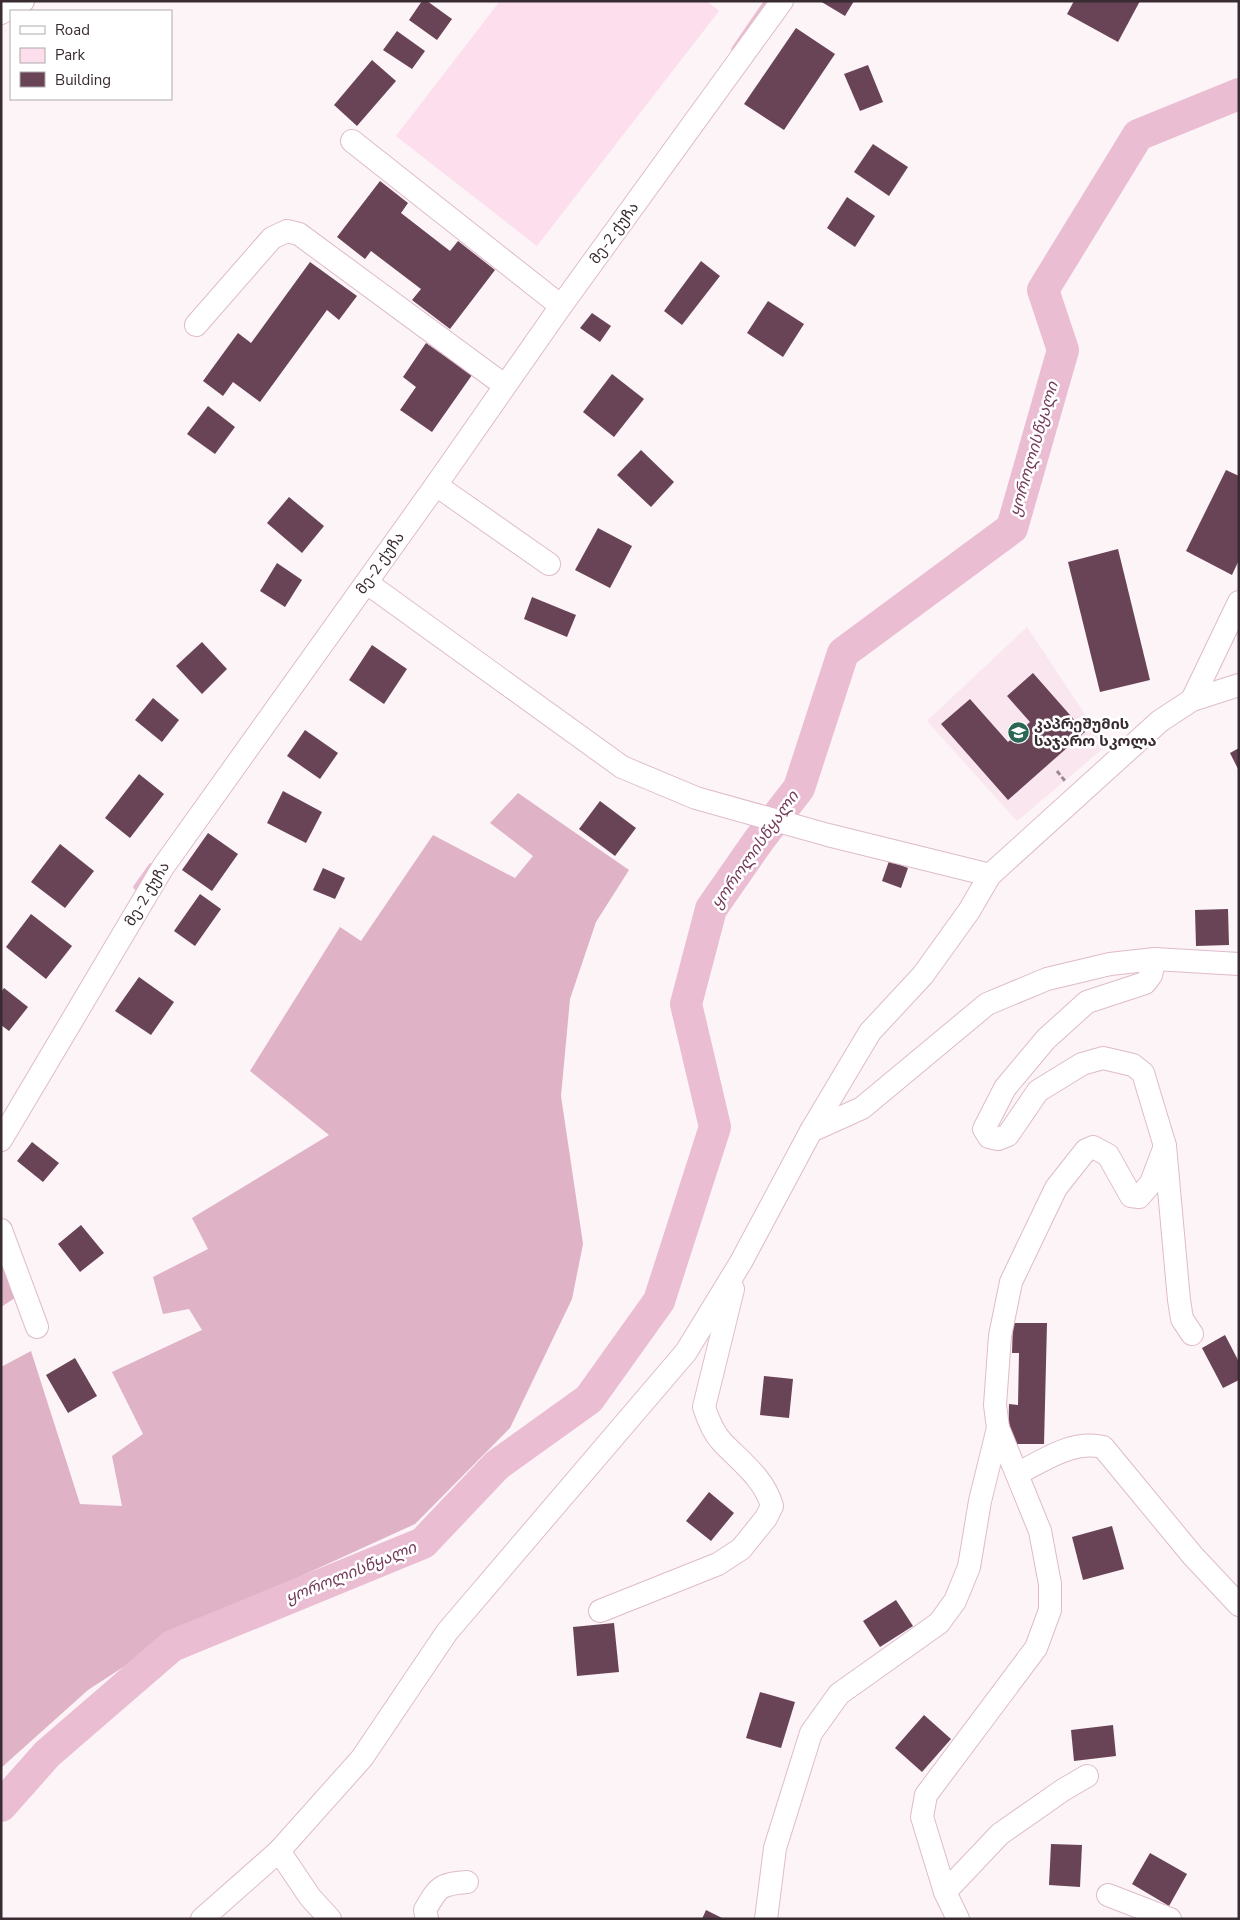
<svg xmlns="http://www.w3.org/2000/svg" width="1240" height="1920" viewBox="0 0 1240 1920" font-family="'Nunito Sans','Noto Sans Georgian',sans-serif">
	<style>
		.built { fill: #f9e6ef }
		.green { fill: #fddeec }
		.forest { fill: #dfb2c6 }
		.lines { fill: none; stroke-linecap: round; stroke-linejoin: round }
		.stream { stroke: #ebbdd2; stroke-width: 5.5 }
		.river { stroke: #ebbdd2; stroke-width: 32 }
		.building { fill: #694356 }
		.minor-casing { stroke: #dfbbcb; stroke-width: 24 }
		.path { stroke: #988c92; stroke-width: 3; stroke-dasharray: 5 2.5; stroke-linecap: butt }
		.minor { stroke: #fff; stroke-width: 22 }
		.labels { text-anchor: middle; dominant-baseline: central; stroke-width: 5; stroke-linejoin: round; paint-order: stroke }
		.street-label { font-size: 15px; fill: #392b32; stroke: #fff }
		.poi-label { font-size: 15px; font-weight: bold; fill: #392b32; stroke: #fff; text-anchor: start }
		.water-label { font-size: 16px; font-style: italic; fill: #743b59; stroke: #fff }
	</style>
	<rect width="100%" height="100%" fill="#fcf4f7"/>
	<!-- built -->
	<path class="built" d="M1027 627 1106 746 1017 821 927 721Z"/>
	<!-- green -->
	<path class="green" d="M500 1H707L719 11 537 246 396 136Z"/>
	<!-- forest -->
	<g class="forest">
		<path d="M518 793 629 870 596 922 570 999 561 1096 583 1244 572 1299 510 1428 415 1524 174 1634 88 1690 1 1768V1367L31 1351 80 1504 122 1506 112 1456 143 1434 112 1372 202 1330 189 1309 163 1314 153 1277 208 1249 192 1218 329 1135 250 1071 340 927 361 941 433 835 515 878 533 856 490 823Z"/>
		<path d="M1 1255 15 1298 1 1307Z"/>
	</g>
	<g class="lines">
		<!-- stream -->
		<g class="stream">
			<path d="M734 49 767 1"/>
			<path d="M136 887 151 866"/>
		</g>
		<!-- river -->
		<path class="river" d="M1 1806 47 1754 172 1646 423 1543 497 1465 589 1399 659 1301 715 1127 686 1004 711 909 759 840 799 788 843 653 1012 528 1063 350 1043 290 1138 135 1239 94"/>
	</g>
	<!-- building -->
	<g class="building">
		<path d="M422 1H427L452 19 437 40 409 20Z"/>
		<path d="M820 1H854L845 16Z"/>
		<path d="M1074 1H1140L1118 42 1067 14Z"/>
		<path d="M796 28 835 54 784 130 744 104Z"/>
		<path d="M397 31 425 51 412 69 383 50Z"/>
		<path d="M372 60 396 81 357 126 334 105Z"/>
		<path d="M868 65 883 102 860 111 844 74Z"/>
		<path d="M873 144 908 167 889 196 854 172Z"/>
		<path d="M380 181 408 203 401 213 450 251 458 241 495 270 450 329 412 300 421 289 371 251 365 259 337 237Z"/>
		<path d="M847 197 875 216 855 247 827 228Z"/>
		<path d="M701 261 720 276 682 325 664 311Z"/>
		<path d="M310 262 357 296 339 320 327 310 260 402 233 382 223 396 203 381 238 333 251 343Z"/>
		<path d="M768 301 804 324 783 357 747 333Z"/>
		<path d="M592 313 611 326 600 342 580 328Z"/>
		<path d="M426 343 472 375 432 432 400 410 416 387 403 377Z"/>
		<path d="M612 374 644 399 614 437 583 412Z"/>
		<path d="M208 406 235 427 215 454 187 434Z"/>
		<path d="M641 450 674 482 651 507 617 475Z"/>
		<path d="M1226 470 1239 476V560L1232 575 1186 551Z"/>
		<path d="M289 497 324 526 302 553 267 523Z"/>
		<path d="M598 528 632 546 610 588 575 570Z"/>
		<path d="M1118 549 1150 680 1100 692 1068 562Z"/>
		<path d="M277 563 302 580 285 607 260 591Z"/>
		<path d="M532 597 576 615 567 637 524 619Z"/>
		<path d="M202 642 227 669 202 694 176 666Z"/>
		<path d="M372 645 407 669 384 704 349 680Z"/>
		<path d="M1033 673 1085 732 1008 800 941 724 970 699 1008 742 1030 722 1007 696Z"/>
		<path d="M153 698 179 720 162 742 135 720Z"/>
		<path d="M305 730 338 753 320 779 287 756Z"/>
		<path d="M1239 748V771L1230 753Z"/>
		<path d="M139 774 164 794 130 838 105 818Z"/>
		<path d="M283 791 322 812 306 843 267 823Z"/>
		<path d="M600 801 636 828 615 856 579 829Z"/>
		<path d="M208 833 238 854 212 891 182 870Z"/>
		<path d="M60 844 94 871 65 908 31 882Z"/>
		<path d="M889 861 908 868 901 888 882 881Z"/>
		<path d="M323 868 345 878 335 899 313 890Z"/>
		<path d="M200 894 221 909 195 946 174 931Z"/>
		<path d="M1228 909 1229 945 1196 946 1195 910Z"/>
		<path d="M31 914 72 946 46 979 6 947Z"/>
		<path d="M139 977 174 1002 151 1035 115 1011Z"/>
		<path d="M4 988 28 1007 9 1031 1 1025V992Z"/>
		<path d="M32 1142 59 1163 43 1182 17 1161Z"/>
		<path d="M81 1225 104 1253 80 1272 58 1244Z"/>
		<path d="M1013 1323H1047L1044 1444H1008L1009 1404 1018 1405 1019 1353H1012Z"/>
		<path d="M1225 1335 1239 1362V1380L1223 1388 1202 1348Z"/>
		<path d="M75 1358 97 1396 68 1413 46 1375Z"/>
		<path d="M764 1376 793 1379 789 1418 760 1415Z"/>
		<path d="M709 1492 734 1513 711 1541 686 1521Z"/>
		<path d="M1112 1526 1124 1569 1083 1580 1072 1537Z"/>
		<path d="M896 1600 913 1626 880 1647 863 1621Z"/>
		<path d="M614 1623 619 1672 577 1676 573 1627Z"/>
		<path d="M760 1692 795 1702 781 1748 746 1738Z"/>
		<path d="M924 1715 951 1739 922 1772 895 1748Z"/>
		<path d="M1113 1725 1116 1756 1074 1761 1071 1730Z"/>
		<path d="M1051 1844 1082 1845 1080 1887 1049 1885Z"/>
		<path d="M1150 1853 1187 1874 1169 1906 1132 1884Z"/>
		<path d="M706 1910 724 1919H702Z"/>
	</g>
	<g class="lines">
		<defs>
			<g id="minor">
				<path d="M1 13 23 1"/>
				<path d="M352 141 561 306"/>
				<path d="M196 325 272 238 287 231 299 234 504 385"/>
				<path d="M436 485 549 564"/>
				<path d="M367 583 622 767 696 798 828 835 990 875 1160 721 1192 700 1239 685"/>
				<path d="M1192 700 1239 602"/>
				<path d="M1155 959 1151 975 1145 983 1087 1002 1046 1039 1005 1088 984 1129 989 1137 998 1139 1008 1135 1038 1091 1082 1064 1103 1058 1133 1065 1143 1073 1165 1146 1179 1300 1182 1319 1192 1334"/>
				<path d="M811 1131 862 1108 987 1004 1047 979 1110 964 1155 959 1239 964"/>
				<path d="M1 1140 163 867 436 485 561 306 782 1"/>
				<path d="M1 1230 37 1327"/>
				<path d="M1017 1474C1044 1460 1072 1440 1103 1447L1193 1556 1239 1605"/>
				<path d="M600 1611 718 1564 741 1549 766 1518 772 1506C764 1478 741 1462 722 1442 713 1432 708 1420 704 1407L733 1289"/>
				<path d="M279 1851 310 1897 330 1919"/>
				<path d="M945 1892 1000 1834 1063 1790 1087 1776"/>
				<path d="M1108 1895 1170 1919"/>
				<path d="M202 1919 279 1851 362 1758 447 1632 686 1352 741 1262 811 1131 870 1032 923 975 969 911 990 875"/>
				<path d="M427 1919 425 1910C438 1887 440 1884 467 1882"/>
				<path d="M766 1919 775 1848 811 1733 839 1694 939 1623 955 1601 969 1567 980 1501 998 1428"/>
				<path d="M958 1919 945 1892 922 1817 926 1795 1036 1648 1050 1610V1584L1040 1531 998 1428 995 1405 1000 1336 1011 1282 1056 1188 1086 1150 1093 1147 1108 1155 1131 1196 1139 1197 1151 1183 1165 1146"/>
			</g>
		</defs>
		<!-- minor casing -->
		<use href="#minor" class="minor-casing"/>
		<!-- path -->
		<path class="path" d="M1057 771 1065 781"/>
		<!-- minor -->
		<use href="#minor" class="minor"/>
	</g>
	<!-- icons -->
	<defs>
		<symbol id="school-disc" viewBox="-11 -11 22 22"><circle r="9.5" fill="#2a6854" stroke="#fff"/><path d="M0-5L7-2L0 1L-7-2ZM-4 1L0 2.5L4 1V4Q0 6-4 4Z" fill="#fff"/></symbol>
	</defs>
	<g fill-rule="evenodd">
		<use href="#school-disc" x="1006" y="720" width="25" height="25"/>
	</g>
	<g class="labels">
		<!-- street labels -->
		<g class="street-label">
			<text transform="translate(614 233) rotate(-54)">მე-2 ქუჩა</text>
			<text transform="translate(380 563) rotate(-55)">მე-2 ქუჩა</text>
			<text transform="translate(147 894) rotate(-59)">მე-2 ქუჩა</text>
		</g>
		<!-- poi labels -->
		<g class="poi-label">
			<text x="1034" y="724">კაპრეშუმის<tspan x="1034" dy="17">საჯარო სკოლა</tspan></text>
		</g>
		<!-- water labels -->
		<g class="water-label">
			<text transform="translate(1034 449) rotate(-74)">ყოროლისწყალი</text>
			<text transform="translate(755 850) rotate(-55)">ყოროლისწყალი</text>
			<text transform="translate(351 1573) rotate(-22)">ყოროლისწყალი</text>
		</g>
	</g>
	<!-- border -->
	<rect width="1240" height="1920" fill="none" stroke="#392b32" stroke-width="5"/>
	<!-- legend -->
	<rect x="10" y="10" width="162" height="90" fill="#ffffff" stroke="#b0aaad"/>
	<rect x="20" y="26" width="25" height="8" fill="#ffffff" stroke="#b0aaad"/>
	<text x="55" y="35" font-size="15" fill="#392b32">Road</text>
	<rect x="20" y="48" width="25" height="15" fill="#fddeec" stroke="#b0aaad"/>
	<text x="55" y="60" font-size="15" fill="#392b32">Park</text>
	<rect x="20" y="72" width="25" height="15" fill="#694356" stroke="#b0aaad"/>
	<text x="55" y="85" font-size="15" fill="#392b32">Building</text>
</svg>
